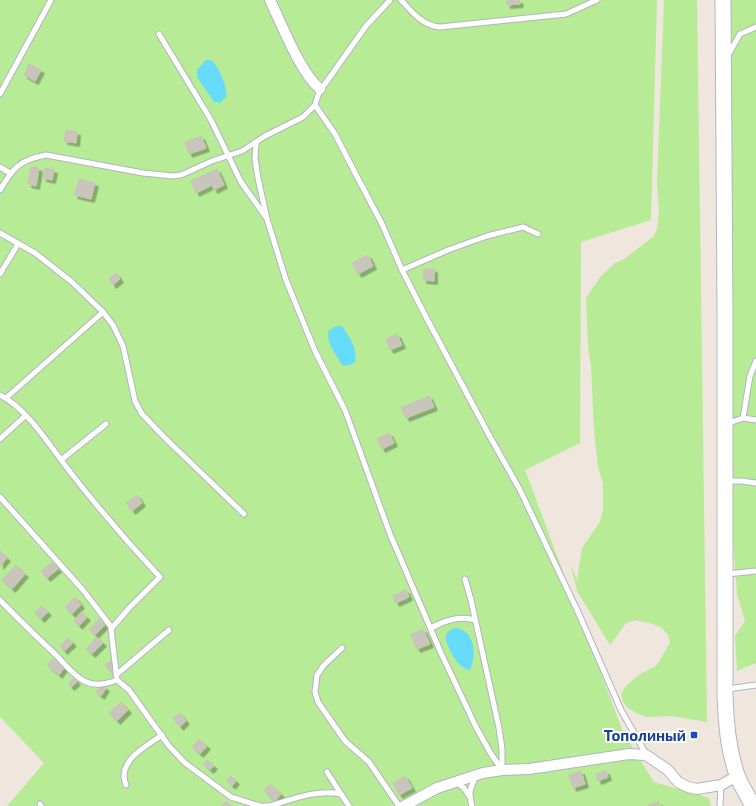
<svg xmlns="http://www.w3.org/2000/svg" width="756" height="806" viewBox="0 0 756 806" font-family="'Exo 2',sans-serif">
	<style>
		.green { fill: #b7eb95 }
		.water { fill: #67dbfa }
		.building { fill: #cac5bc; stroke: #cbc3b7; filter: url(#shadow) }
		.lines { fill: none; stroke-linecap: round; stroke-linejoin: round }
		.lane-casing { stroke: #b1b5c1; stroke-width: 7 }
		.street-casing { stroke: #b1b5c1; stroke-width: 12 }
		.secondary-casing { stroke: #b1b5c1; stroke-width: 17 }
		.lane { stroke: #fff; stroke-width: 5 }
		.street { stroke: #fff; stroke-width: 10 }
		.secondary { stroke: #fff; stroke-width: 15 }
		.transit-dot { fill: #1a4fb4; stroke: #fff; stroke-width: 1.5 }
		.labels { text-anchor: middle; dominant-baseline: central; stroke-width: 4; stroke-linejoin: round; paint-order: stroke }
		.transit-label { font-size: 15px; font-weight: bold; fill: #164399; stroke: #fff; text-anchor: end }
	</style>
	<defs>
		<filter id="shadow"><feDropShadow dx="3.5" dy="3.5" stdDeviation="0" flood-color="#0004"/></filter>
	</defs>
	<rect width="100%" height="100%" fill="#efe7dd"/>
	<!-- green -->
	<g class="green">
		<path d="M0 0H657L651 220 581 242 580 443 525 470 623 732 654 782 709 798 711 806H7L44 763 0 717Z"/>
		<path d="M664 0H697L707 722 671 716 645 717 629 709 623 702 621 694 626 686 640 674 656 666 670 643 668 635 662 628 653 624 635 620 626 623 610 645 577 591 570 563 577 580 582 548 600 522 603 510V483L598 467 594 430 591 366 588 348 586 298 601 276 615 263 624 259 654 236 657 229 659 211 657 183Z"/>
		<path d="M731 0H756V663L737 671 735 636 745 621 737 594 732 527Z"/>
	</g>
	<!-- water -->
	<g class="water">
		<path d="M206 60H210C218 63 228 88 226 97L220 103 214 102 197 77V70Z"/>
		<path d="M337 326H342C349 336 358 349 355 362 351 365 347 367 342 365 336 354 325 342 329 330Z"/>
		<path d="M455 628C475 629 477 655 470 670 466 669 463 668 461 666 456 662 445 643 446 637 446 632 451 629 455 628Z"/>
	</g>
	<!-- building -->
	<g class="building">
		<path d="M507 0H519L520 4 507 5Z"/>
		<path d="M29 64 41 70 35 81 24 75Z"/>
		<path d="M66 130 77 132 76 143 64 141Z"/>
		<path d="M201 136 206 148 189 154 185 142Z"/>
		<path d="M31 167 39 168 36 186 28 184Z"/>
		<path d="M45 168 54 170 52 180 43 178Z"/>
		<path d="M217 169 224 185 214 190 212 185 196 193 191 181Z"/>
		<path d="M79 179 95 183 91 199 74 195Z"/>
		<path d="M368 255 373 266 358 274 352 263Z"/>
		<path d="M424 269H434V281L423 280Z"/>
		<path d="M116 273 120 279 113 285 109 279Z"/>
		<path d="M397 334 402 345 390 350 386 339Z"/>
		<path d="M429 396 434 407 406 418 401 408Z"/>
		<path d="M389 433 394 443 382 449 377 439Z"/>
		<path d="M137 495 142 503 132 511 126 503Z"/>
		<path d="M0 551 7 558 0 566Z"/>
		<path d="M52 562 58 569 47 578 41 571Z"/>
		<path d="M16 565 25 574 12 589 2 580Z"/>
		<path d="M406 590 409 597 396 603 393 596Z"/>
		<path d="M75 597 81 605 72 614 65 607Z"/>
		<path d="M41 606 48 612 41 619 35 613Z"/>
		<path d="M81 612 87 617 79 626 74 621Z"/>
		<path d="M99 619 105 625 95 635 89 629Z"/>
		<path d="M423 629 430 644 417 649 411 635Z"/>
		<path d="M97 637 103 643 92 654 86 649Z"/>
		<path d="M68 638 73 643 64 651 60 646Z"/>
		<path d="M53 659 64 668 59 675 47 665Z"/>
		<path d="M111 661 118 670 112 674 105 665Z"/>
		<path d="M74 678 77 682 71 687 68 684Z"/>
		<path d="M102 685 106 688 101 696 96 692Z"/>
		<path d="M121 702 128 710 117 721 109 713Z"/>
		<path d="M180 713 186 721 180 727 173 718Z"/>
		<path d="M199 739 207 746 200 754 192 747Z"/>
		<path d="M207 760 214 766 210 770 203 764Z"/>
		<path d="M581 771 585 784 573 788 569 775Z"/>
		<path d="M606 771 608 777 598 781 596 774Z"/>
		<path d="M231 776 236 781 232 786 227 781Z"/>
		<path d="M405 776 412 788 399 795 393 783Z"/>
		<path d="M270 784 281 794 275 801 264 791Z"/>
		<path d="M226 801 231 806H221Z"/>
		<path d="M659 802 660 806H648V805Z"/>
	</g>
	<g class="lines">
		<defs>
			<g id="lane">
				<path d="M401 0C412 12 423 26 440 27L566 14 597 0"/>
				<path d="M159 34 211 120 241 182 265 216"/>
				<path d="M727 57 740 34 756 27"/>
				<path d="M0 94 51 0"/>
				<path d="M315 105 335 134 352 167 382 224 402 270 426 317 489 435 520 490 578 612 621 710 646 754"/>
				<path d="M256 143 255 159 258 178 267 219 286 280 315 351 345 410 390 534 441 653 476 727 491 754 502 770V749L499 728 471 600 465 579"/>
				<path d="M0 167 10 173"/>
				<path d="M0 190C13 168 19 160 46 155L143 173 173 176 181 175 212 161 242 151 265 136 303 117 315 105 320 89 325 84 366 26 390 0"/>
				<path d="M0 233 35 253 72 282 103 312 113 325 123 346 135 401 142 414 164 437 244 514"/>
				<path d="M402 270 448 250 487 236 523 227 538 234"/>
				<path d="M0 274 18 244"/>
				<path d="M0 395C29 410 51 448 71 473 99 509 129 544 160 577L130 607 111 629 117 680"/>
				<path d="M6 398 103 312"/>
				<path d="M743 418 750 376 756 361"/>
				<path d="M726 424 743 418 756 420"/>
				<path d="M0 439 25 416"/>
				<path d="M61 460 106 424"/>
				<path d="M727 481H741L756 483"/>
				<path d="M0 497 83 590 112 628"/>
				<path d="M727 574 756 571"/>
				<path d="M0 600C18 619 36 636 55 654 64 663 73 675 84 681 95 687 107 684 117 680L129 690 169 746 185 763 231 797 260 806"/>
				<path d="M431 628C443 621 461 615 475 620"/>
				<path d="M342 648 324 665 317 675 315 692 318 702 345 741 369 762 399 806"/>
				<path d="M116 675 169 630"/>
				<path d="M727 689 756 685"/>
				<path d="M327 772 341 794"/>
				<path d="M456 782 464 788 469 796"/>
				<path d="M126 785C125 782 124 779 124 776 124 757 148 745 162 735"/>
				<path d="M40 804 41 806"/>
				<path d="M264 806H270C293 799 317 789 341 794L349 806"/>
				<path d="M472 806C468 792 470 788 477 775"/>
				<path d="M720 806 721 785"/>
			</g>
			<g id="street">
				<path d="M270 0C282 25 300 72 320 89"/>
				<path d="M404 806 437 788 483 773 502 770 529 769 629 754 646 755 668 770 678 782 688 787 697 789 721 785 737 776"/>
			</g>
			<path id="secondary" d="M723 0 725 313V695C726 722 728 749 737 775 741 786 748 796 753 806"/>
		</defs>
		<!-- lane casing -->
		<use href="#lane" class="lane-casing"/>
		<!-- street casing -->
		<use href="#street" class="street-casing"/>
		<!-- secondary casing -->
		<use href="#secondary" class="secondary-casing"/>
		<!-- lane -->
		<use href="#lane" class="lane"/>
		<!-- street -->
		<use href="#street" class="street"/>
		<!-- secondary -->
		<use href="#secondary" class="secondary"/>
	</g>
	<!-- markers -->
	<rect class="transit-dot" x="690" y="731" width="8" height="8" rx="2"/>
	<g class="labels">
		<!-- transit labels -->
		<g class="transit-label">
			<text x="686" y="735">Тополиный</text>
		</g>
	</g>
</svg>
